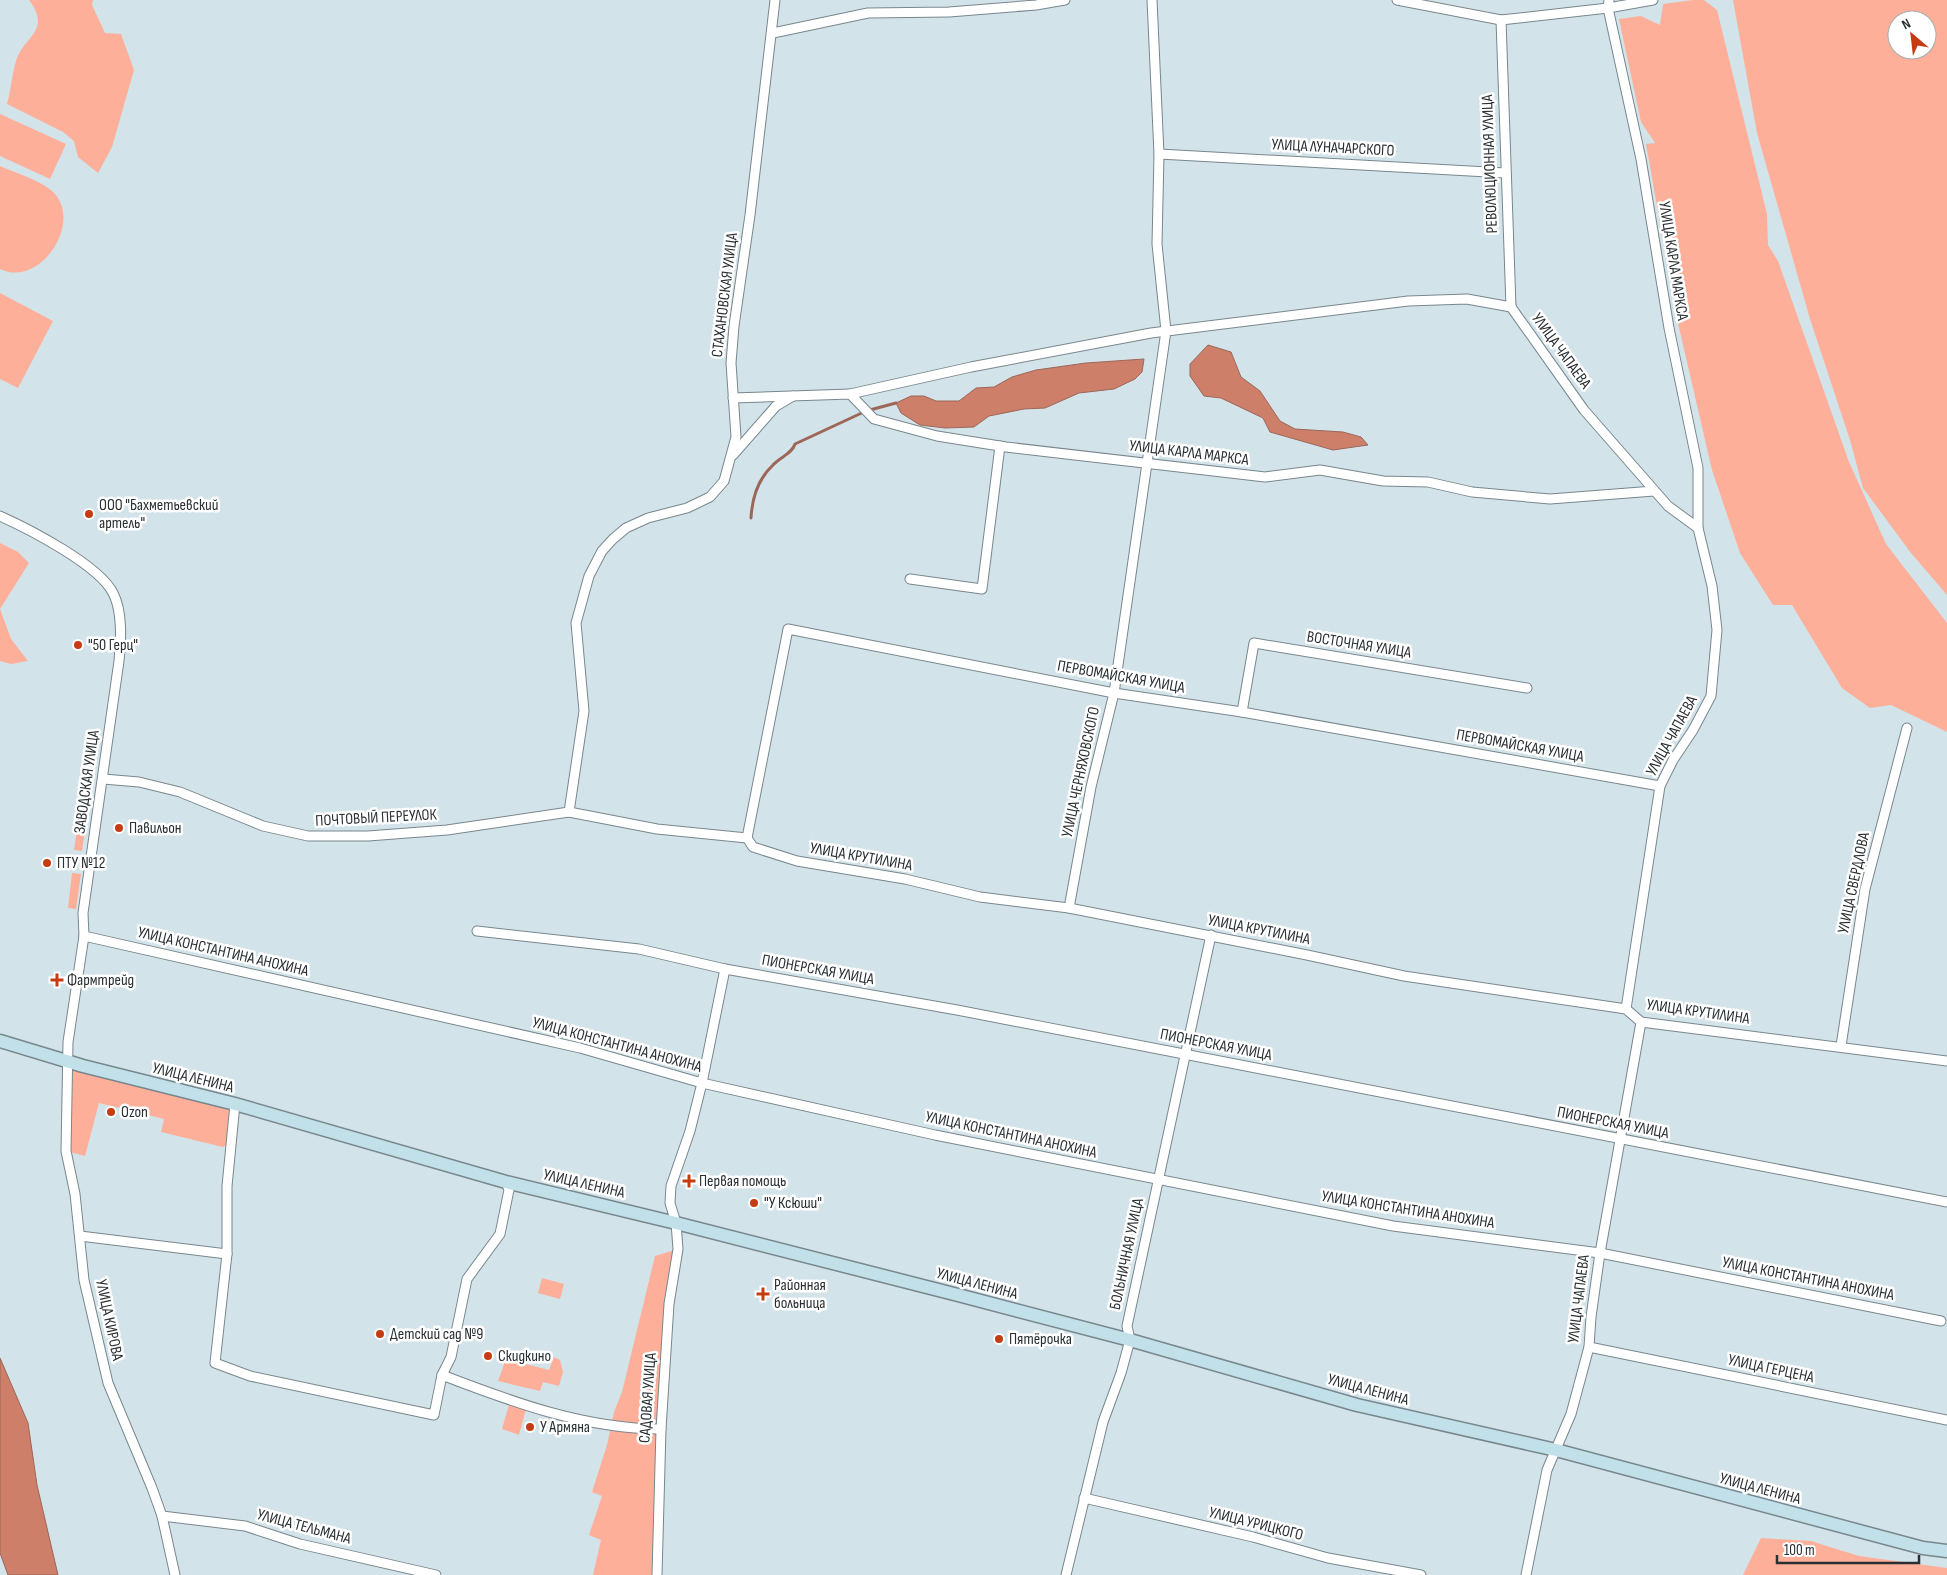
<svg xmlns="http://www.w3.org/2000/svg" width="1947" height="1575" viewBox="0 0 1947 1575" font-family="'Sofia Sans Condensed',sans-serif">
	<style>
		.green { fill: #feaf99; fill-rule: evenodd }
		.water { fill: #cd7f6a; stroke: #9c6759 }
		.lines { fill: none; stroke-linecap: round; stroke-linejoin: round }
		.stream { stroke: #9c6759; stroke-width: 3 }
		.minor-casing { stroke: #78878d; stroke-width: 11 }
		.secondary-casing { stroke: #78878d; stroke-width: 15 }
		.minor { stroke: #fff; stroke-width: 9 }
		.secondary { stroke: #c2e0ea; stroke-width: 12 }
		.poi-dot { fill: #c53c12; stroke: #fff; stroke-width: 2 }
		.labels { text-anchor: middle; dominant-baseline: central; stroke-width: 5; stroke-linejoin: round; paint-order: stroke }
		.street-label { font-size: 16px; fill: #292f32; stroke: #fff }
		.poi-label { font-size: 16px; fill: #292f32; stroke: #fff; text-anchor: start }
	</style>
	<rect width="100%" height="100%" fill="#d3e3ea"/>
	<!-- green -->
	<g class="green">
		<path d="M29 0H93L92 5 105 33 121 34 134 70 112 147 98 173 78 157 74 141 63 132 7 104C11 90 12 74 16 61 25 35 52 31 29 0Z"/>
		<path d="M1693 0H1704L1717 10 1767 214 1768 245 1778 261 1849 462 1886 544 1947 623V732L1891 705 1870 708 1842 688 1792 605H1773L1740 553 1712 470 1677 319 1646 144 1655 143 1641 122 1619 19 1641 16 1660 25 1663 4Z"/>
		<path d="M1733 0H1947V595L1911 553 1863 488 1850 440 1810 319 1757 133ZM1897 20H1927V50H1897Z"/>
		<path d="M0 114 66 144 50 179 0 156Z"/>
		<path d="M0 166C14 172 41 181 52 191 85 221 40 289 0 269Z"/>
		<path d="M0 293 53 321 18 388 0 379Z"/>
		<path d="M0 543 18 552 29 563 0 609 11 639 28 661 11 664 0 661Z"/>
		<path d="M81 801 89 802 82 851 74 850Z"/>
		<path d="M72 873 81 874 76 909 68 908Z"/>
		<path d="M67 1060 235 1104 230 1143 223 1147 161 1132 164 1119 99 1103 85 1156 66 1151Z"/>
		<path d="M678 1249 669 1304 657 1575H593L601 1540 589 1535 602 1496 592 1492 607 1445 614 1412 622 1392 655 1256Z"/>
		<path d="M542 1278 564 1284 560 1299 538 1293Z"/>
		<path d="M554 1357 560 1360 563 1372 559 1386 543 1382 540 1391 498 1381 506 1359 549 1370Z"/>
		<path d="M509 1405 526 1409 519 1435 502 1429Z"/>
		<path d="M1761 1538 1811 1541 1859 1556 1947 1568V1575H1743Z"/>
	</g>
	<!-- water -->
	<g class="water">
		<path d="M1208 345 1231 352 1241 377 1260 391 1280 421 1295 429 1343 432 1361 437 1368 445 1333 450 1270 432 1263 418 1221 398 1204 396 1190 376V364Z"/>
		<path d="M1144 359 1142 372 1135 379 1114 389 1079 393 1045 408 1024 409 989 416 974 427 945 428 920 425 901 413 896 403 911 396H924L936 401H959L976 388 994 387 1012 377 1036 370 1086 363Z"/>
		<path d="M0 1358 28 1423 37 1485 58 1575H8L0 1553Z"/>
	</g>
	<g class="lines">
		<!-- stream -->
		<path class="stream" d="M751 518C752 499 758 479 773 465 780 457 792 454 795 444L866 411 896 403"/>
		<defs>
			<g id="minor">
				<path d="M1397 0 1501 20 1608 8 1653 0"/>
				<path d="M1609 0 1608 8 1641 159 1669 328 1698 468V528L1712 586 1717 630 1711 696 1693 730 1673 760 1660 786 1626 1009"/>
				<path d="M1501 20 1511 307"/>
				<path d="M773 33 868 13 949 12 1036 5 1065 0"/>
				<path d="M1159 154 1506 173"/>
				<path d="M1511 307 1584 410 1668 506 1698 528"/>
				<path d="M850 394 971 367 1151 333 1408 301 1467 299 1511 307"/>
				<path d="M733 398 850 394 874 419 937 436 1006 447 1265 477 1320 470 1383 481 1428 482 1472 492 1550 499 1654 491"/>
				<path d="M733 455 776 406 793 396"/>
				<path d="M0 516C29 529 99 565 113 593 123 612 121 641 119 661L83 913 84 936 68 1042 66 1151 75 1194 84 1280 108 1383 152 1488 162 1516 175 1575"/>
				<path d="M910 579 982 589 1000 446"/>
				<path d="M1242 712 1254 643 1527 688"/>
				<path d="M103 779 139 782 180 792 263 826 308 836H368L447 830 569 812 657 829 747 838 753 847 797 861 905 879 980 897 1069 908 1307 955 1404 976 1626 1009 1641 1022 1947 1061"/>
				<path d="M569 812 584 711 576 623 589 576 602 551 613 539 626 528 648 518 687 508 710 497 724 481 736 437 731 363 734 326 750 215 775 0"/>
				<path d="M747 838 788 629 1114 693 1242 712 1660 786"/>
				<path d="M1069 908 1091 787 1114 693 1166 331 1157 244 1159 154 1152 0"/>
				<path d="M477 931 639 949 725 969 957 1010 1947 1202"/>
				<path d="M84 936 580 1048 702 1083 935 1135 1393 1226 1600 1253 1941 1321"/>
				<path d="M1841 1046 1865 889 1907 728"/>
				<path d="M235 1104 227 1186V1254L215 1363 250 1376 434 1415 442 1375 451 1357 467 1279 500 1234 509 1190 506 1182"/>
				<path d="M80 1236 227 1254"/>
				<path d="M1589 1347 1947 1420"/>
				<path d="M442 1375C512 1402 585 1429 661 1429"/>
				<path d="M1084 1498 1253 1537 1328 1558 1421 1575"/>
				<path d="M162 1516 245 1526 300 1544 436 1575"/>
				<path d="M657 1575 661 1429 669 1304 678 1249 676 1223 670 1203 671 1186 690 1131 702 1083 725 969"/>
				<path d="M1066 1575 1103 1422 1121 1373 1130 1340 1127 1326 1211 935"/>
				<path d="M1526 1575 1547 1470 1571 1414 1589 1347 1591 1317 1600 1253 1641 1022"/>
			</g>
			<path id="secondary" d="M0 1041 83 1066 235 1104 506 1182 676 1223 958 1295 1130 1340 1357 1405 1556 1450 1923 1548 1947 1551"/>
		</defs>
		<!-- minor casing -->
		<use href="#minor" class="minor-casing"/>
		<!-- secondary casing -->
		<use href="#secondary" class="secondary-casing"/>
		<!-- minor -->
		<use href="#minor" class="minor"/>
		<!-- secondary -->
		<use href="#secondary" class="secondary"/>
	</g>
	<!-- markers -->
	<g class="poi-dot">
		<circle cx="89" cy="514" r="5"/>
		<circle cx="78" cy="645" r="5"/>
		<circle cx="119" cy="828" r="5"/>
		<circle cx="47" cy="863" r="5"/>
		<path d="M54.5 972.5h5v5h5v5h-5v5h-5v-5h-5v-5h5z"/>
		<circle cx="111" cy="1112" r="5"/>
		<path d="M686.5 1173.5h5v5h5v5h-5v5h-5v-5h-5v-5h5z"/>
		<circle cx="754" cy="1203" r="5"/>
		<path d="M760.5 1286.5h5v5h5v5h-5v5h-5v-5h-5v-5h5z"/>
		<circle cx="380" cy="1334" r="5"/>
		<circle cx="999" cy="1339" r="5"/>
		<circle cx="488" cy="1356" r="5"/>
		<circle cx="530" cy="1427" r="5"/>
	</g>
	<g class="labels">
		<!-- street labels -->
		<g class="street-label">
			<text transform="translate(1333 148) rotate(3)">УЛИЦА ЛУНАЧАРСКОГО</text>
			<text transform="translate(1490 164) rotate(-92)">РЕВОЛЮЦИОННАЯ УЛИЦА</text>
			<text transform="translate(1673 261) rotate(81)">УЛИЦА КАРЛА МАРКСА</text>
			<text transform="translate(725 295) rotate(-83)">СТАХАНОВСКАЯ УЛИЦА</text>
			<text transform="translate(1561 351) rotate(54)">УЛИЦА ЧАПАЕВА</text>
			<text transform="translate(1189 453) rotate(7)">УЛИЦА КАРЛА МАРКСА</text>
			<text transform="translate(1359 645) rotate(9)">ВОСТОЧНАЯ УЛИЦА</text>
			<text transform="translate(1121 677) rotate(10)">ПЕРВОМАЙСКАЯ УЛИЦА</text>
			<text transform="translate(1672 736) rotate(-61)">УЛИЦА ЧАПАЕВА</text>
			<text transform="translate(1520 746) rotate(10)">ПЕРВОМАЙСКАЯ УЛИЦА</text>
			<text transform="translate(1081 772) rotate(-78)">УЛИЦА ЧЕРНЯХОВСКОГО</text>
			<text transform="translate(87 782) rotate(-82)">ЗАВОДСКАЯ УЛИЦА</text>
			<text transform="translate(376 818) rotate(-3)">ПОЧТОВЫЙ ПЕРЕУЛОК</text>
			<text transform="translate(861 857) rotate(10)">УЛИЦА КРУТИЛИНА</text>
			<text transform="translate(1854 883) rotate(-78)">УЛИЦА СВЕРДЛОВА</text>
			<text transform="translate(1259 930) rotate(11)">УЛИЦА КРУТИЛИНА</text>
			<text transform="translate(223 952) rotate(13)">УЛИЦА КОНСТАНТИНА АНОХИНА</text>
			<text transform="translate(818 970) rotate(10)">ПИОНЕРСКАЯ УЛИЦА</text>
			<text transform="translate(1698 1012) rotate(8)">УЛИЦА КРУТИЛИНА</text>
			<text transform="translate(617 1045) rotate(15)">УЛИЦА КОНСТАНТИНА АНОХИНА</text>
			<text transform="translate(1216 1045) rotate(11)">ПИОНЕРСКАЯ УЛИЦА</text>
			<text transform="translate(193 1078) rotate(14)">УЛИЦА ЛЕНИНА</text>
			<text transform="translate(1613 1123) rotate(11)">ПИОНЕРСКАЯ УЛИЦА</text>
			<text transform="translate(1011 1135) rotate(12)">УЛИЦА КОНСТАНТИНА АНОХИНА</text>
			<text transform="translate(584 1184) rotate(13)">УЛИЦА ЛЕНИНА</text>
			<text transform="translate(1408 1210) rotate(9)">УЛИЦА КОНСТАНТИНА АНОХИНА</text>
			<text transform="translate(1127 1254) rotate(-78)">БОЛЬНИЧНАЯ УЛИЦА</text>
			<text transform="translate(1808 1279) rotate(11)">УЛИЦА КОНСТАНТИНА АНОХИНА</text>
			<text transform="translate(977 1284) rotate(15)">УЛИЦА ЛЕНИНА</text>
			<text transform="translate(1579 1299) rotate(-83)">УЛИЦА ЧАПАЕВА</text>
			<text transform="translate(109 1320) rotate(78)">УЛИЦА КИРОВА</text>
			<text transform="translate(1771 1369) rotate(12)">УЛИЦА ГЕРЦЕНА</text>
			<text transform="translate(1368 1390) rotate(15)">УЛИЦА ЛЕНИНА</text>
			<text transform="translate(648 1398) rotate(-86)">САДОВАЯ УЛИЦА</text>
			<text transform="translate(1760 1489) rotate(15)">УЛИЦА ЛЕНИНА</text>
			<text transform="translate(1256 1524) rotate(14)">УЛИЦА УРИЦКОГО</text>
			<text transform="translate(304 1527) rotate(15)">УЛИЦА ТЕЛЬМАНА</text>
		</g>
		<!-- poi labels -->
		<g class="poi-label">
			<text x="99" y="505">ООО "Бахметьевский<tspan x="99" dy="18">артель"</tspan></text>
			<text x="88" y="645">"50 Герц"</text>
			<text x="129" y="828">Павильон</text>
			<text x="57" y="863">ПТУ №12</text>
			<text x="67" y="980">Фармтрейд</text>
			<text x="121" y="1112">Ozon</text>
			<text x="699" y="1181">Первая помощь</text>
			<text x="764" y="1203">"У Ксюши"</text>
			<text x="774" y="1285">Районная<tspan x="774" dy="18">больница</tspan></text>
			<text x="390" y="1334">Детский сад №9</text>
			<text x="1009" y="1339">Пятёрочка</text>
			<text x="498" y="1356">Скидкино</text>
			<text x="540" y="1427">У Армяна</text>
		</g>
	</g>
	<!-- north arrow -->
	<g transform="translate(1912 35) rotate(332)"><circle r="24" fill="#ffffff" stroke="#a9acad"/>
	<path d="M0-4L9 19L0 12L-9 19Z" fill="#c53c12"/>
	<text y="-8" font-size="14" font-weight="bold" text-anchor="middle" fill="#292f32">N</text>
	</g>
	<!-- scale -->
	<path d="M1777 1555v8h142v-8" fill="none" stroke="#292f32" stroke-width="2.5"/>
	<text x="1784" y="1555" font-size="15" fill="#292f32" stroke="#ffffff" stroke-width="4" paint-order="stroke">100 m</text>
</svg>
